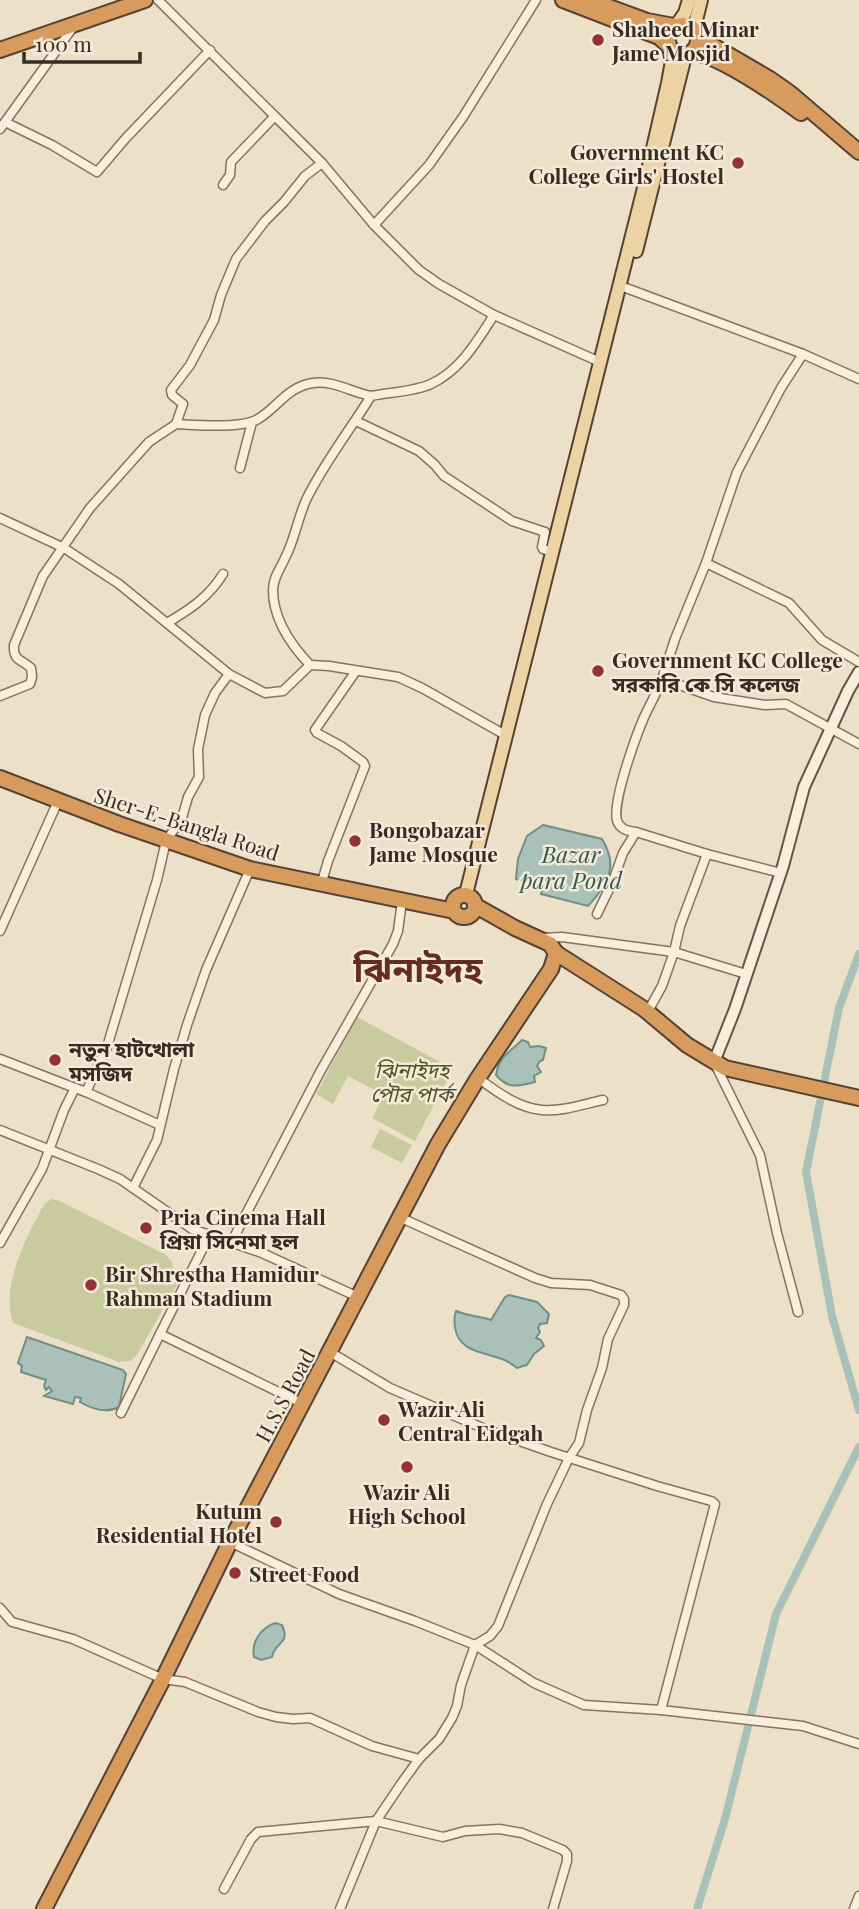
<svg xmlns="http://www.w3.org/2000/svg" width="859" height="1909" viewBox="0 0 859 1909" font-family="'Playfair Display','Noto Sans Bengali',serif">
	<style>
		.green { fill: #c8cb9d }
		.water { fill: #a9c1b9; stroke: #708f86; stroke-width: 2 }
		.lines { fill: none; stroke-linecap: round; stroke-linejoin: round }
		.canal { stroke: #a9c1b9; stroke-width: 8 }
		.street-casing { stroke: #88725e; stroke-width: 11 }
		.secondary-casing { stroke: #6a5341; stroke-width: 14 }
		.primary-casing { stroke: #564132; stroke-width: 16 }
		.highway-casing { stroke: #564132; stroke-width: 18 }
		.street { stroke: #f8eedc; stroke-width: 8 }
		.secondary { stroke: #f8eedc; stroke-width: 10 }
		.primary { stroke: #edd2a3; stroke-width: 12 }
		.highway { stroke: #d79b5e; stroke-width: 14 }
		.poi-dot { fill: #943137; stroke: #f4ead8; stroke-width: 2.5 }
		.labels { text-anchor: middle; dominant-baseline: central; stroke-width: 5; stroke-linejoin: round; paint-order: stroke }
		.poi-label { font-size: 21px; font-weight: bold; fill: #392b21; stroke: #f4ead8; text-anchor: start }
		.street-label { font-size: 21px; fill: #392b21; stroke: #f4ead8 }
		.park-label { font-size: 21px; font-style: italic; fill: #4c5528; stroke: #f4ead8 }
		.water-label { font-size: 23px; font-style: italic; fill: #315853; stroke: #f4ead8 }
		.town-label { font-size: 35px; font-weight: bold; fill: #642c22; stroke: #f4ead8 }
	</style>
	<rect width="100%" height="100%" fill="#ede0c8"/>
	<!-- green -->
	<g class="green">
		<path d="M357 1017 453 1069 415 1141 372 1118 384 1095 348 1076 333 1104 316 1094Z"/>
		<path d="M380 1129 412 1145 402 1163 371 1147Z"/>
		<path d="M52 1199 60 1201 166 1255 172 1262 173 1269 183 1274 137 1355 130 1361 119 1362 13 1323C0 1286 27 1235 45 1203Z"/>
	</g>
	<!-- water -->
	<g class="water">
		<path d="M543 825 602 839C619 867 608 884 588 906L541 894 543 886 528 880 526 883 516 879 518 859 527 836Z"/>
		<path d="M522 1040 528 1042 530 1047 539 1046 546 1048 543 1060 540 1061 537 1066 541 1072 534 1076 535 1082C518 1086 509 1090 496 1075 499 1056 510 1052 522 1040Z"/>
		<path d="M509 1295 537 1302 549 1314 547 1323 540 1324 538 1328 540 1332 536 1338 541 1340 544 1346 534 1354 527 1365 517 1368C512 1364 508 1361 502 1359 484 1352 458 1352 455 1327 454 1321 454 1317 456 1311 468 1316 479 1316 491 1320L505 1297Z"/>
		<path d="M27 1337 123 1370 126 1374 119 1407C106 1414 92 1409 80 1402L81 1398 75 1397 73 1404 44 1396 52 1391 49 1387 46 1390 44 1386 46 1380 21 1372 22 1366 18 1363Z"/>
		<path d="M275 1623 282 1625C291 1644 275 1641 272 1657L261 1660 254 1657C251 1642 261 1628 275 1623Z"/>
	</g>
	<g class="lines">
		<!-- canal -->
		<g class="canal">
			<path d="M859 954 839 1008 806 1172 832 1316 859 1410"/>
			<path d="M697 1909 725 1819 776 1614 859 1447"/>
		</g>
		<defs>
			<g id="street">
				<path d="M158 0 322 163 374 225 419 270 439 284 494 315 600 362"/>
				<path d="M5 122 52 145 97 172 126 138 210 50"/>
				<path d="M0 129 74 26"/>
				<path d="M223 185 230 175 231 162 274 117"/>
				<path d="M374 225 429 165 463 117 536 0"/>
				<path d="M626 288 803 354 859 379"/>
				<path d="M356 421 419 451 435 465 444 476 512 521 545 532 542 547 543 549 552 552"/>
				<path d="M176 424C197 425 242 429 258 419 278 407 287 387 313 383 333 380 351 392 371 396"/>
				<path d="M240 468 252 422"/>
				<path d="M0 518 64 548 119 584 229 674 265 693 283 691 310 665 329 666 398 677 422 688 507 736"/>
				<path d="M706 563 789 603 822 640 859 662"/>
				<path d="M167 623C189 610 209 597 223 574"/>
				<path d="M310 665C291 645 273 619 273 590 273 577 281 568 286 556 295 538 298 518 306 500 324 463 350 430 371 396 391 392 413 392 431 384 461 370 477 341 494 315"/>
				<path d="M662 679 675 639 706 563 737 472 781 388 803 354"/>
				<path d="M0 696 30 684 32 677 31 668C21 659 13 661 14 645L43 576 90 508 149 442 176 424 183 404 172 395 171 390 190 365 214 320 221 295 236 259 265 221 284 202 305 176 322 163"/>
				<path d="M636 832C628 831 622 830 618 823 609 808 639 726 648 709 653 699 658 690 662 679L714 697 765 705 786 704 859 744"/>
				<path d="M321 885 328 861 365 766 363 762 341 746 317 733 315 730 356 671"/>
				<path d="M597 914 613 881 623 853 636 832 707 854 781 873"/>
				<path d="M0 931 58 801"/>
				<path d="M543 938 562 937 674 952 746 974"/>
				<path d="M647 1013 662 986 674 952 680 926 707 854"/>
				<path d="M0 1059 75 1088"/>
				<path d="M715 1064 760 1155 777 1233 798 1312"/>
				<path d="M478 1078C497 1092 518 1108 542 1110 561 1112 584 1104 603 1100"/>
				<path d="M86 1092 160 1125"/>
				<path d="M0 1130 98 1169 120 1179 192 1229 262 1253 358 1297"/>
				<path d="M133 1188 157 1140 174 1069 187 1025 206 970 250 869"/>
				<path d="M399 1217 535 1278 551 1283 590 1285 621 1295 624 1299V1305L608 1339 602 1368 587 1410 579 1443 569 1458 547 1504 498 1626 490 1636 475 1645 534 1683 584 1705 661 1710 803 1726 859 1744"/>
				<path d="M209 1236 160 1334 303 1404"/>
				<path d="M0 1243 42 1169 64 1110 75 1088 86 1092 107 1047 157 880 166 841 182 818 188 797 199 777 198 749 205 715 215 693 229 674"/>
				<path d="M231 1243 320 1072 393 944 398 931 402 901"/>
				<path d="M330 1352 390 1388 485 1429 551 1452 657 1486 711 1501 715 1504 661 1710"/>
				<path d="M121 1413 160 1334"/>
				<path d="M230 1542 339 1594 415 1621 475 1645 461 1685 457 1706 452 1718 439 1739 419 1759 403 1781 376 1821 340 1909"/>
				<path d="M0 1608 12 1622 73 1639 163 1679 185 1682 258 1712 276 1717 293 1719 310 1718 372 1746 419 1759"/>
				<path d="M224 1889 251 1839 258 1832 376 1821 443 1837 465 1831 499 1829 522 1833 563 1850 567 1854V1861L553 1909"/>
				<path d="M854 1909 859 1896"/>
			</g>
			<path id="secondary" d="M714 1062 735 1009 783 866 804 787 848 691 859 672"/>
			<g id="primary">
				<path d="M676 26 685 13 689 0"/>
				<path d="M696 32 695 24 701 0"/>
				<path d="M636 251 684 60 687 55"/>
				<path d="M466 894 643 192 668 83 672 61 669 47"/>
			</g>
			<g id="highway">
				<path d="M563 0 659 37 668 45"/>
				<path d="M590 0 647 21 674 26"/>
				<circle cx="683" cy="40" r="15"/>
				<path d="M697 34 703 40 770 79 790 93 859 152"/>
				<path d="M0 50 145 0"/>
				<path d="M690 53C714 51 779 97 801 113"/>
				<path d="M0 778 119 824 250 869 454 911"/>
				<circle cx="464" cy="906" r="11"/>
				<path d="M556 953 644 1009 687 1045 725 1068 859 1098"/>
				<path d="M44 1909 163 1679 230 1542 438 1144 478 1078 551 969 556 953 550 944 515 928 476 906"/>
			</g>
		</defs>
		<!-- street casing -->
		<use href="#street" class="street-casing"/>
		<!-- secondary casing -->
		<use href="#secondary" class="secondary-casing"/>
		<!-- primary casing -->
		<use href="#primary" class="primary-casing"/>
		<!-- highway casing -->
		<use href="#highway" class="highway-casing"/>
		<!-- street -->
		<use href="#street" class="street"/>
		<!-- secondary -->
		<use href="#secondary" class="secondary"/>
		<!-- primary -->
		<use href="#primary" class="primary"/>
		<!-- highway -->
		<use href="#highway" class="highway"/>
	</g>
	<!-- markers -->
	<g class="poi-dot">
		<circle cx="598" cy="40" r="7"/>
		<circle cx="738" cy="163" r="7"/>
		<circle cx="598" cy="671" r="7"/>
		<circle cx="355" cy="841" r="7"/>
		<circle cx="55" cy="1060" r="7"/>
		<circle cx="146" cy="1228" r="7"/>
		<circle cx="91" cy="1285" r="7"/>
		<circle cx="384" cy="1420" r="7"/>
		<circle cx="407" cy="1467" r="7"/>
		<circle cx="276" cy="1522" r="7"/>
		<circle cx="235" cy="1573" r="7"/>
	</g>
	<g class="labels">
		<!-- poi labels -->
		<g class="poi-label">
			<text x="612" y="28">Shaheed Minar<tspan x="612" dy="24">Jame Mosjid</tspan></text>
			<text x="724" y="151" text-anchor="end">Government KC<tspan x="724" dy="24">College Girls' Hostel</tspan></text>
			<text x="612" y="659">Government KC College<tspan x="612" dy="24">সরকারি কে সি কলেজ</tspan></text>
			<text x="369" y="829">Bongobazar<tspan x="369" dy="24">Jame Mosque</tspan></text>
			<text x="69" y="1048">নতুন হাটখোলা<tspan x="69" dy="24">মসজিদ</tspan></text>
			<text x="160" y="1216">Pria Cinema Hall<tspan x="160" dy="24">প্রিয়া সিনেমা হল</tspan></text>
			<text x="105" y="1273">Bir Shrestha Hamidur<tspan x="105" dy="24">Rahman Stadium</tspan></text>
			<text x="398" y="1408">Wazir Ali<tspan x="398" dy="24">Central Eidgah</tspan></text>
			<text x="407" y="1491" text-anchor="middle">Wazir Ali<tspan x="407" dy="24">High School</tspan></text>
			<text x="262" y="1510" text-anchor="end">Kutum<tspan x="262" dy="24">Residential Hotel</tspan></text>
			<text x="249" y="1573">Street Food</text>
		</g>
		<!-- street labels -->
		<g class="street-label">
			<text transform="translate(187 823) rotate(18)">Sher-E-Bangla Road</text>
			<text transform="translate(284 1395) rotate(-62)">H.S.S Road</text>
		</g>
		<!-- park labels -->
		<g class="park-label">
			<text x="412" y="1069">ঝিনাইদহ<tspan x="412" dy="24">পৌর পার্ক</tspan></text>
		</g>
		<!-- water labels -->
		<g class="water-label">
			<text x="571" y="853">Bazar<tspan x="571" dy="26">para Pond</tspan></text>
		</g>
		<!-- town labels -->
		<g class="town-label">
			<text x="418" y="967">ঝিনাইদহ</text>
		</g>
	</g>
	<!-- scale -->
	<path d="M24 52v10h116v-10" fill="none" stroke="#392b21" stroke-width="3.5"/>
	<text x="35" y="52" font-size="21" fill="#392b21" stroke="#f4ead8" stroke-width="5" paint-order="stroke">100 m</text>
</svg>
